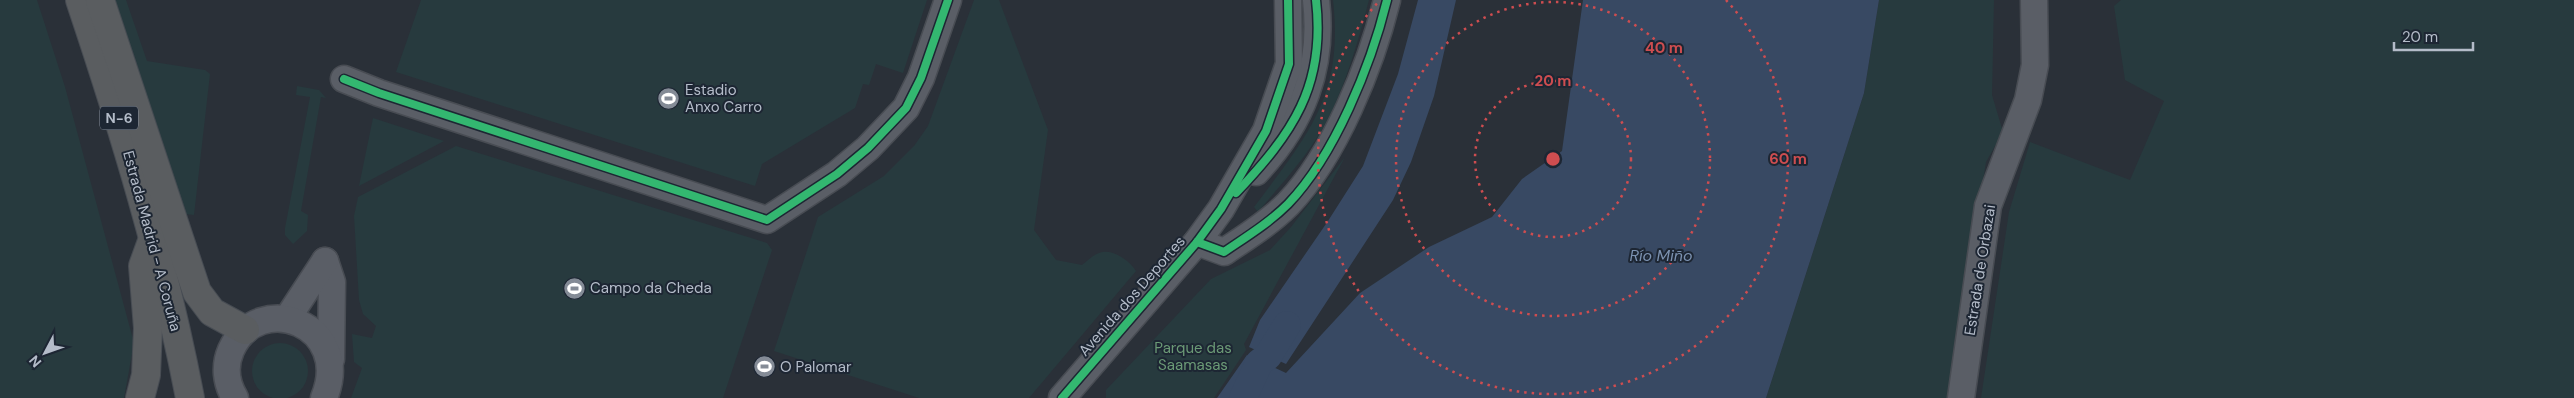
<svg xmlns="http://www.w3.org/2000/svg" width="2574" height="398" viewBox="0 0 2574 398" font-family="'DM Sans',sans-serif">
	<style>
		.green { fill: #273a3e }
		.water { fill: #384963 }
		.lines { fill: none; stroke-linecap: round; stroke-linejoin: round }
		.canal { stroke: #384963; stroke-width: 28 }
		.minor-casing { stroke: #484c53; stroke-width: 29 }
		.highway-casing { stroke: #474c53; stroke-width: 30 }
		.minor { stroke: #5a5e66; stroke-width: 26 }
		.highway { stroke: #5a5d60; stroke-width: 28 }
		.cycleway-casing { stroke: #1d2633; stroke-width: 11 }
		.cycleway { stroke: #33b770; stroke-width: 8 }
		.ring { fill: none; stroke: #ce4d50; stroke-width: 2.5; stroke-dasharray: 2.5 5 }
		.labels { text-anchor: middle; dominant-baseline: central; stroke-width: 4; stroke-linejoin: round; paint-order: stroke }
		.shield { fill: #1d2633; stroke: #878f9c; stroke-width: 1 }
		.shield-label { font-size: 14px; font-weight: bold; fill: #b4bcc9 }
		.poi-label { font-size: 15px; fill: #b4bcc9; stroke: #1d2633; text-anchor: start }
		.street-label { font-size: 15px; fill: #b4bcc9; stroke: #1d2633 }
		.park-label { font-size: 15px; fill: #6b9a76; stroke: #1d2633 }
		.water-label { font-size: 16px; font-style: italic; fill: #7c92b1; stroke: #1d2633 }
		.centre { fill: #ce4d50; stroke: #1d2633; stroke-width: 2.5 }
		.ring-label { font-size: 15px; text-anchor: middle; font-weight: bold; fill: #ce4d50; stroke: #1d2633; stroke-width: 4; stroke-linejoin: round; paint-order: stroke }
	</style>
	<rect width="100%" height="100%" fill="#2a3038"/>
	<!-- green -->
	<g class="green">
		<path d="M0 0H37L65 87 134 343 124 398H0Z"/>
		<path d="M114 0H126L147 61 205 70 210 74 194 215 185 214Z"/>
		<path d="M421 0H927L903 73 876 64 869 85 863 84 855 108 762 164 755 186 396 72Z"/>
		<path d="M974 0H999L1048 130 1034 230 1056 260 1082 265C1087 261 1093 255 1099 253 1112 248 1129 260 1136 271L1029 398H919L774 351 818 217 884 176 914 146 928 126Z"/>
		<path d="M1333 0H1369C1359 38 1348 77 1331 113 1314 149 1284 181 1258 212L1254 207C1308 135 1344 95 1333 0Z"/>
		<path d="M1879 0H1994L1992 95 2003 132 1986 162 1949 398H1766L1864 93Z"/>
		<path d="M2121 0H2574V398H1981L2009 212 2030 142 2130 180 2164 101 2125 80 2114 6Z"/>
		<path d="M297 86 319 90 326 98 321 97 301 211 308 215 307 231 293 244 285 235V228L310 97 296 95Z"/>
		<path d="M373 118 444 141 359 186Z"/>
		<path d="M456 146 767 243 772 250 723 398H351L362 368 354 362 352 334 372 338 376 326 363 314 359 300 354 216 358 197Z"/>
		<path d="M1345 157 1244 344 1246 350 1214 398H1106V390L1211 279 1270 250 1291 227Z"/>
		<circle cx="280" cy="371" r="28"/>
	</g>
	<!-- water -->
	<g class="water">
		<path d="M1418 0H1456L1434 96 1411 162 1393 200 1286 364 1249 347 1260 320 1328 221 1363 166 1398 74Z"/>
		<path d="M1583 0H1879L1864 93 1766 398H1217L1247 355 1286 373 1360 293 1429 247 1492 217 1522 179 1562 151Z"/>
	</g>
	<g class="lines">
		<!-- canal -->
		<path class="canal" d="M1243 398 1259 363 1268 356 1287 325"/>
		<defs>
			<g id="minor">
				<path d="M344 79 379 93 767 220 837 174 868 148 906 108 921 78 948 0"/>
				<path d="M1256 172C1302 123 1324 68 1316 0"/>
				<path d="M1197 242 1224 252C1246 237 1269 223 1288 204 1335 155 1371 65 1387 0"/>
				<path d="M325 261 332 282 331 359"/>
				<path d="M287 319 325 261"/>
				<path d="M235 398C226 383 224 366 231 350 259 288 354 325 324 398"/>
				<path d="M1062 398 1197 242 1221 209 1266 131 1289 64 1288 0"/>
				<path d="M1961 398 1988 206 2028 100 2035 65 2034 0"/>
			</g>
			<g id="highway">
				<path d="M80 0C124 131 164 262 190 398"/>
				<path d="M100 0 197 292 212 312 245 330"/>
				<path d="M140 398 146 375 148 328 143 266 151 244"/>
			</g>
		</defs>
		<!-- minor casing -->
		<use href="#minor" class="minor-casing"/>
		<!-- highway casing -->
		<use href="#highway" class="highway-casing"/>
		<!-- minor -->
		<use href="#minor" class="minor"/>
		<!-- highway -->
		<use href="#highway" class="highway"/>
		<defs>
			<g id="cycleway">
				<path d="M344 79 379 93 767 220 837 174 868 148 906 108 921 78 948 0"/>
				<path d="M1236 193C1292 134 1326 86 1316 0"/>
				<path d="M1197 242 1224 252C1246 237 1269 223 1288 204 1335 155 1371 65 1387 0"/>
				<path d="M1062 398 1197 242 1221 209 1266 131 1289 64 1288 0"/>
			</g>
		</defs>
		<!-- cycleway casing -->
		<use href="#cycleway" class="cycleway-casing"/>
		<!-- cycleway -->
		<use href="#cycleway" class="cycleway"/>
	</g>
	<!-- distance rings -->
	<g class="ring">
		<circle cx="1553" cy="159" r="78"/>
		<circle cx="1553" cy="159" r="157"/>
		<path d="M1726 0A235 235 0 1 1 1380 0"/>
	</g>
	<!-- icons -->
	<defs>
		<symbol id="stadium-disc" viewBox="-11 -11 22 22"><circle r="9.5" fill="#848b96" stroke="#1d2633"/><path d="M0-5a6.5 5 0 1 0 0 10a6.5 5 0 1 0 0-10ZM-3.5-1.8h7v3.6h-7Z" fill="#fff"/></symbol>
	</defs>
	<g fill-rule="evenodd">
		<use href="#stadium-disc" x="656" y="86" width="25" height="25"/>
		<use href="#stadium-disc" x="562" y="276" width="25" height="25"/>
		<use href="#stadium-disc" x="752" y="354" width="25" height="25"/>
	</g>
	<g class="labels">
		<!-- shield labels -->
		<rect class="shield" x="100" y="106.5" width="38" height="23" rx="4"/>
		<g class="shield-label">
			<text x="119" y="118">N-6</text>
		</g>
		<!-- poi labels -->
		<g class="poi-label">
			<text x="685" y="90">Estadio<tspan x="685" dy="17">Anxo Carro</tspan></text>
			<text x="590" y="288">Campo da Cheda</text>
			<text x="780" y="367">O Palomar</text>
		</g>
		<!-- street labels -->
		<g class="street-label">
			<text transform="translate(152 241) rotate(75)">Estrada Madrid - A Coruña</text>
			<text transform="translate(1980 270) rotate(-81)">Estrada de Orbazai</text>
			<text transform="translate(1132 296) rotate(-49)">Avenida dos Deportes</text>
		</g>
		<!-- park labels -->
		<g class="park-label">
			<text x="1193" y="348">Parque das<tspan x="1193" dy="17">Saamasas</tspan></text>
		</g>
		<!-- water labels -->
		<g class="water-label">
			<text x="1661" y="255">Río Miño</text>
		</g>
	</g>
	<circle cx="1553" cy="159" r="8" class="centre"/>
	<g class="ring-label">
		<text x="1664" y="53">40 m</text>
		<text x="1553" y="86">20 m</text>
		<text x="1788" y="164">60 m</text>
	</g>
	<!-- north arrow -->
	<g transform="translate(45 353) rotate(229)" stroke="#1d2633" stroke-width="4" paint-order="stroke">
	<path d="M0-4L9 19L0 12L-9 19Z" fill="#b4bcc9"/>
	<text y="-8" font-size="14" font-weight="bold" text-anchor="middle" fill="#b4bcc9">N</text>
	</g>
	<!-- scale -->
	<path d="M2394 42v8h79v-8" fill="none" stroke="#b4bcc9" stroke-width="2.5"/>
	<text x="2402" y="42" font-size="15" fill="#b4bcc9" stroke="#1d2633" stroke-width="4" paint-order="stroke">20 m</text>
</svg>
